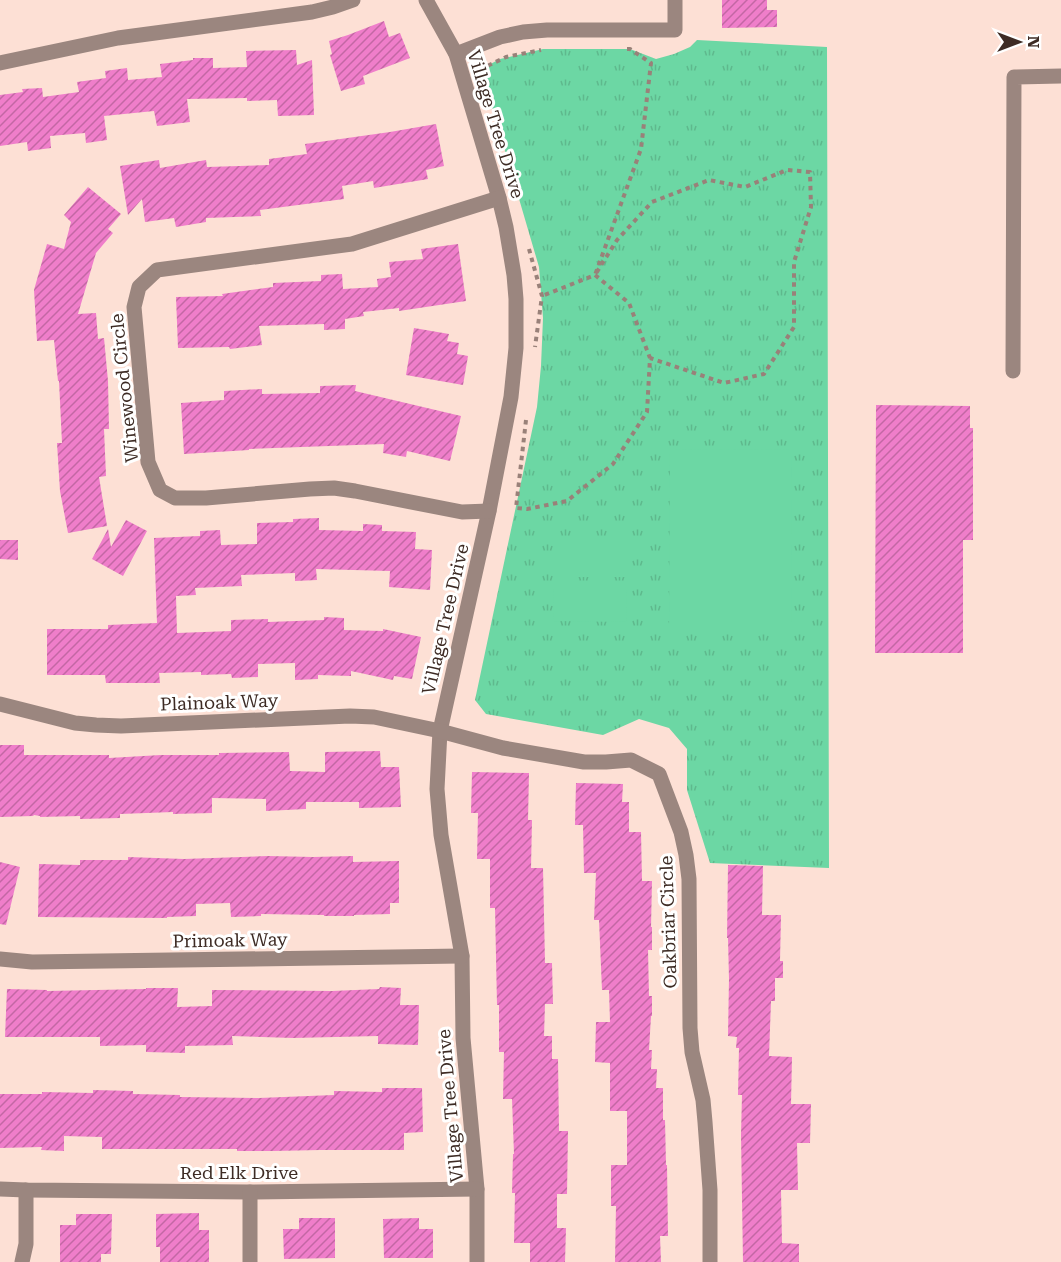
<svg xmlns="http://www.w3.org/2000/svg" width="1061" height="1262" viewBox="0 0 1061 1262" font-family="'Roboto Serif',serif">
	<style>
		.grass { fill: url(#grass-tufts) }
		.garden { fill: #6cd7a4 }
		.building { fill: url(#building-hatch) }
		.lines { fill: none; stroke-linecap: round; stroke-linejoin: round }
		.path { stroke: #998179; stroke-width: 4; stroke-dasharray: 4.5 4.5; stroke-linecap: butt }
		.minor { stroke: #9b867f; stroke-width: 15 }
		.labels { text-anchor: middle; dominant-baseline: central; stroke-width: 6; stroke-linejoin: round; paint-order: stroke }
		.street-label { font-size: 18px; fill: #3d2b24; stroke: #fff }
	</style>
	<defs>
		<pattern id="grass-tufts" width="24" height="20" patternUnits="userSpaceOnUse" patternTransform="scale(1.5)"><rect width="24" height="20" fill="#6cd7a4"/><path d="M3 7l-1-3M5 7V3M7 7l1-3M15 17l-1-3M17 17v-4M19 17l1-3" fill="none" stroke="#5eb98d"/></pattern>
		<pattern id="building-hatch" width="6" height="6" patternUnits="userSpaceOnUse" patternTransform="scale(1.5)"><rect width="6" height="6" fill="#ef7eca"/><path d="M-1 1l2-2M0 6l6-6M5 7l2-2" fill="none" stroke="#c367a4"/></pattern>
	</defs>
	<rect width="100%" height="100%" fill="#fde0d5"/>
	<!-- grass -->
	<path class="grass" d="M697 40 827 47 829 868 710 863 687 790V749L669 728 639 719 603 735 486 714 475 700 537 407 541 366 543 318 539 267 481 69 500 59 543 49H630L656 59 674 54 690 47Z"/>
	<!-- garden -->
	<g class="garden">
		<path d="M670 449 792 450 791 629H669Z"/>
		<rect x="554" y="543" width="73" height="34"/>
		<path d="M554 588H627L626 622 553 621Z"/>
	</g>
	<!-- building -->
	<g class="building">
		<path d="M722 0H767V10H777V27L722 28Z"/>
		<path d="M384 21 389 37 400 33 410 58 363 76 365 84 341 91 330 55 332 54 329 41 348 35Z"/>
		<path d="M296 50 297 65 312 60 314 115 278 116 277 100 247 101V98L187 99 190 122 157 126 154 111 104 116 107 140 86 143 85 133 50 136 51 148 28 151 27 142 0 146V95L23 92 22 89 42 88 43 97 79 92 77 82 106 78 105 71 127 68 128 80 162 77 160 64 193 60V58H213V68L247 67 246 51Z"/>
		<path d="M436 124 444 166 426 170 428 179 374 188 373 181 342 186 344 199 260 210 261 216 206 218V222L176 227 174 218 145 222 142 199 128 215 120 166 159 160 160 168 206 160 207 167 269 165V159L307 154 305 144 390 132Z"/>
		<path d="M88 187 121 214 108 229 113 233 96 253 78 314 96 313 98 339 104 338 108 381 109 429H104L106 476 99 477 107 526 68 533 60 491 57 443H62L59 381H58L54 340 37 341 34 290 47 244 64 249 71 222 64 215Z"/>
		<path d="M458 244 466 301 399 311V308L363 312 364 316 345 319V329L324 330V324L259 326 262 345 230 349 229 347 178 348 176 297 223 296 222 294 273 287V283L321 281V275L342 274 343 289 378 287 377 279 391 277 389 262 423 259 421 249Z"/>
		<path d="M414 328 449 334 447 341 459 343 457 354 468 356 463 385 406 375Z"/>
		<path d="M356 385 355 391 461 416 450 461 407 451 406 457 383 453 384 444 249 449V450L184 454 181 403 224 400V391L262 389V394L320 393V386Z"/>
		<path d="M876 405 970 406V428H973V540H963V653H875Z"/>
		<path d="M319 518V530L363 531V524L382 525V531L416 532 415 549 432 550 430 590 389 587 390 571 316 569 317 580 295 581V573L241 575 242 586 195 588 196 595 176 596 177 633 231 631V620L268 619V622L324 620V617L344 618V630L383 631V629L421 637 412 679 394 676 393 680 351 671V676L318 675V679L295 680V663L258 664V677L232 678 231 674 201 675V672L159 673 160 683H106L105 675H47V629H108V625L157 623 154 538 200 536V531L220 530 221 545 257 544V523L293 522V519Z"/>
		<path d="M126 520 147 531 123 576 92 559 108 529 111 547Z"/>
		<path d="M0 540H18V560L0 559Z"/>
		<path d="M0 745H24V755H109V758L161 755H219V753L289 752 290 771 325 772V752L380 751 381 767H399L401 807 359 808V802H306V809L266 811V799L212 798V813L173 814V812L120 814V818L80 819V816L40 817V816L34 815 33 816 0 817Z"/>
		<path d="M472 772 529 773 528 820H532L531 868H543L545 963H552L553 1004H545L544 1036H552V1059H558L559 1131H568L567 1194H557V1228H566L565 1262H530V1243H514L515 1193H512L513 1154H514L512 1099H503L504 1052H499V1005H497L495 908H490V859H477L478 813H471Z"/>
		<path d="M576 783 623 784 622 802H629V832H641L642 881H652L651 927H652V950H648L649 996H652V1016H651L649 1050H652L651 1069H657L656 1088H663V1120H665L666 1165H667L668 1236H660L661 1262H615L616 1206H611V1165H627V1111H610V1063L595 1062 596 1022H610L609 990H602L599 920H594L596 873H584L583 825H575Z"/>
		<path d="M268 856 313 857 353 856V862L399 861V903H390V914L354 915V916H324V915L261 914V916L231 917 230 903 196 904V916L167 917V918L38 917 39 864 80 865V860H128V857L184 859Z"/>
		<path d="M0 862 20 867 6 925 0 924Z"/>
		<path d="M728 865 763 866 762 915H781L780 961H783V978H775V1001H771L769 1056 792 1057 791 1104H811L810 1143H797L798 1190H781L782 1243 799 1244V1262H743L741 1135 742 1095H738L739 1048H736L737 1037 728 1036 729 979 728 938H727Z"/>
		<path d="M380 987 401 988 400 1005H419L418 1045 378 1044V1036L293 1038 232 1036 233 1045 185 1046V1053L146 1052V1045L100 1046V1037H5L7 989 47 990V991L146 989V988H178L177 1007 212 1006V990L332 991 379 989Z"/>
		<path d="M382 1088H422L423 1132 404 1133V1150H320L273 1151H237V1149H102V1137L64 1136V1151L41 1150 42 1147 0 1148V1094H42V1092L93 1093V1090L133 1091V1094L180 1095V1097L259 1098 334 1095V1091L382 1092Z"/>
		<path d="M199 1213V1230H209V1262H160V1247H156V1214Z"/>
		<path d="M76 1214H112L111 1254H101V1262H60V1225H76Z"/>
		<path d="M299 1218H335V1258L284 1259 283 1229H299Z"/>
		<path d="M419 1218V1229H433V1258H384L383 1219Z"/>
	</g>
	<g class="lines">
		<!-- path -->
		<g class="path">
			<path d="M627 49H630L651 63 641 149 595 275 617 240 652 202 709 180 745 187 787 170 810 172 811 207 794 262V327L764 374 724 383 650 358"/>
			<path d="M484 79 481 69 506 57 541 50"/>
			<path d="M529 249 542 296 535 347"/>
			<path d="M526 420 516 508 527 509 567 501 613 464 647 412 650 358 629 303 595 275 542 296"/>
		</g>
		<!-- minor -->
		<g class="minor">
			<path d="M426 0 456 54 499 198 506 227 514 275 516 299V348L511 397 489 511 440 731 437 789 441 835 462 956 463 1038 477 1189V1262"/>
			<path d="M456 54 500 37 523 32 547 30H675V0"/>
			<path d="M0 63 118 38 312 12 333 7 353 0"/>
			<path d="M1013 371 1014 77 1061 76"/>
			<path d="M489 511 462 512 355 491 334 488 310 489 206 498H175L160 490 148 462 134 307 139 287 157 270 352 244 499 198"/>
			<path d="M0 704 75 723 96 725 121 726 350 716 374 717 440 731 503 748 584 762H606L631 760 659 774 681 832 686 855 689 879 690 1028 692 1052 703 1100 705 1122 710 1190V1262"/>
			<path d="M0 959 32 962 462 956"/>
			<path d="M0 1189 26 1190 250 1192 477 1189"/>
			<path d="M250 1192V1262"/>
			<path d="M22 1262 26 1244V1190"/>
		</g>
	</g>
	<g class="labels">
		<!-- street labels -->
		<g class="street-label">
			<text transform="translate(496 124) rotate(73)">Village Tree Drive</text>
			<text transform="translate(124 388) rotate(-96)">Winewood Circle</text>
			<text transform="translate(445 619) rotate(-77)">Village Tree Drive</text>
			<text transform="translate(219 702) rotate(-2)">Plainoak Way</text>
			<text transform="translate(668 922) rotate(-92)">Oakbriar Circle</text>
			<text transform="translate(230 940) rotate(-1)">Primoak Way</text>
			<text transform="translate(450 1106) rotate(-95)">Village Tree Drive</text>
			<text x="239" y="1172">Red Elk Drive</text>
		</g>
	</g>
	<!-- north arrow -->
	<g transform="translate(1019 42) rotate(90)" stroke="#ffffff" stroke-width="4.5" paint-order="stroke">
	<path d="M0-4.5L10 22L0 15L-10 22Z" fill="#3d2b24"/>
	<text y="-9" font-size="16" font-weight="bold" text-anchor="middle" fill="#3d2b24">N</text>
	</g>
</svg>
